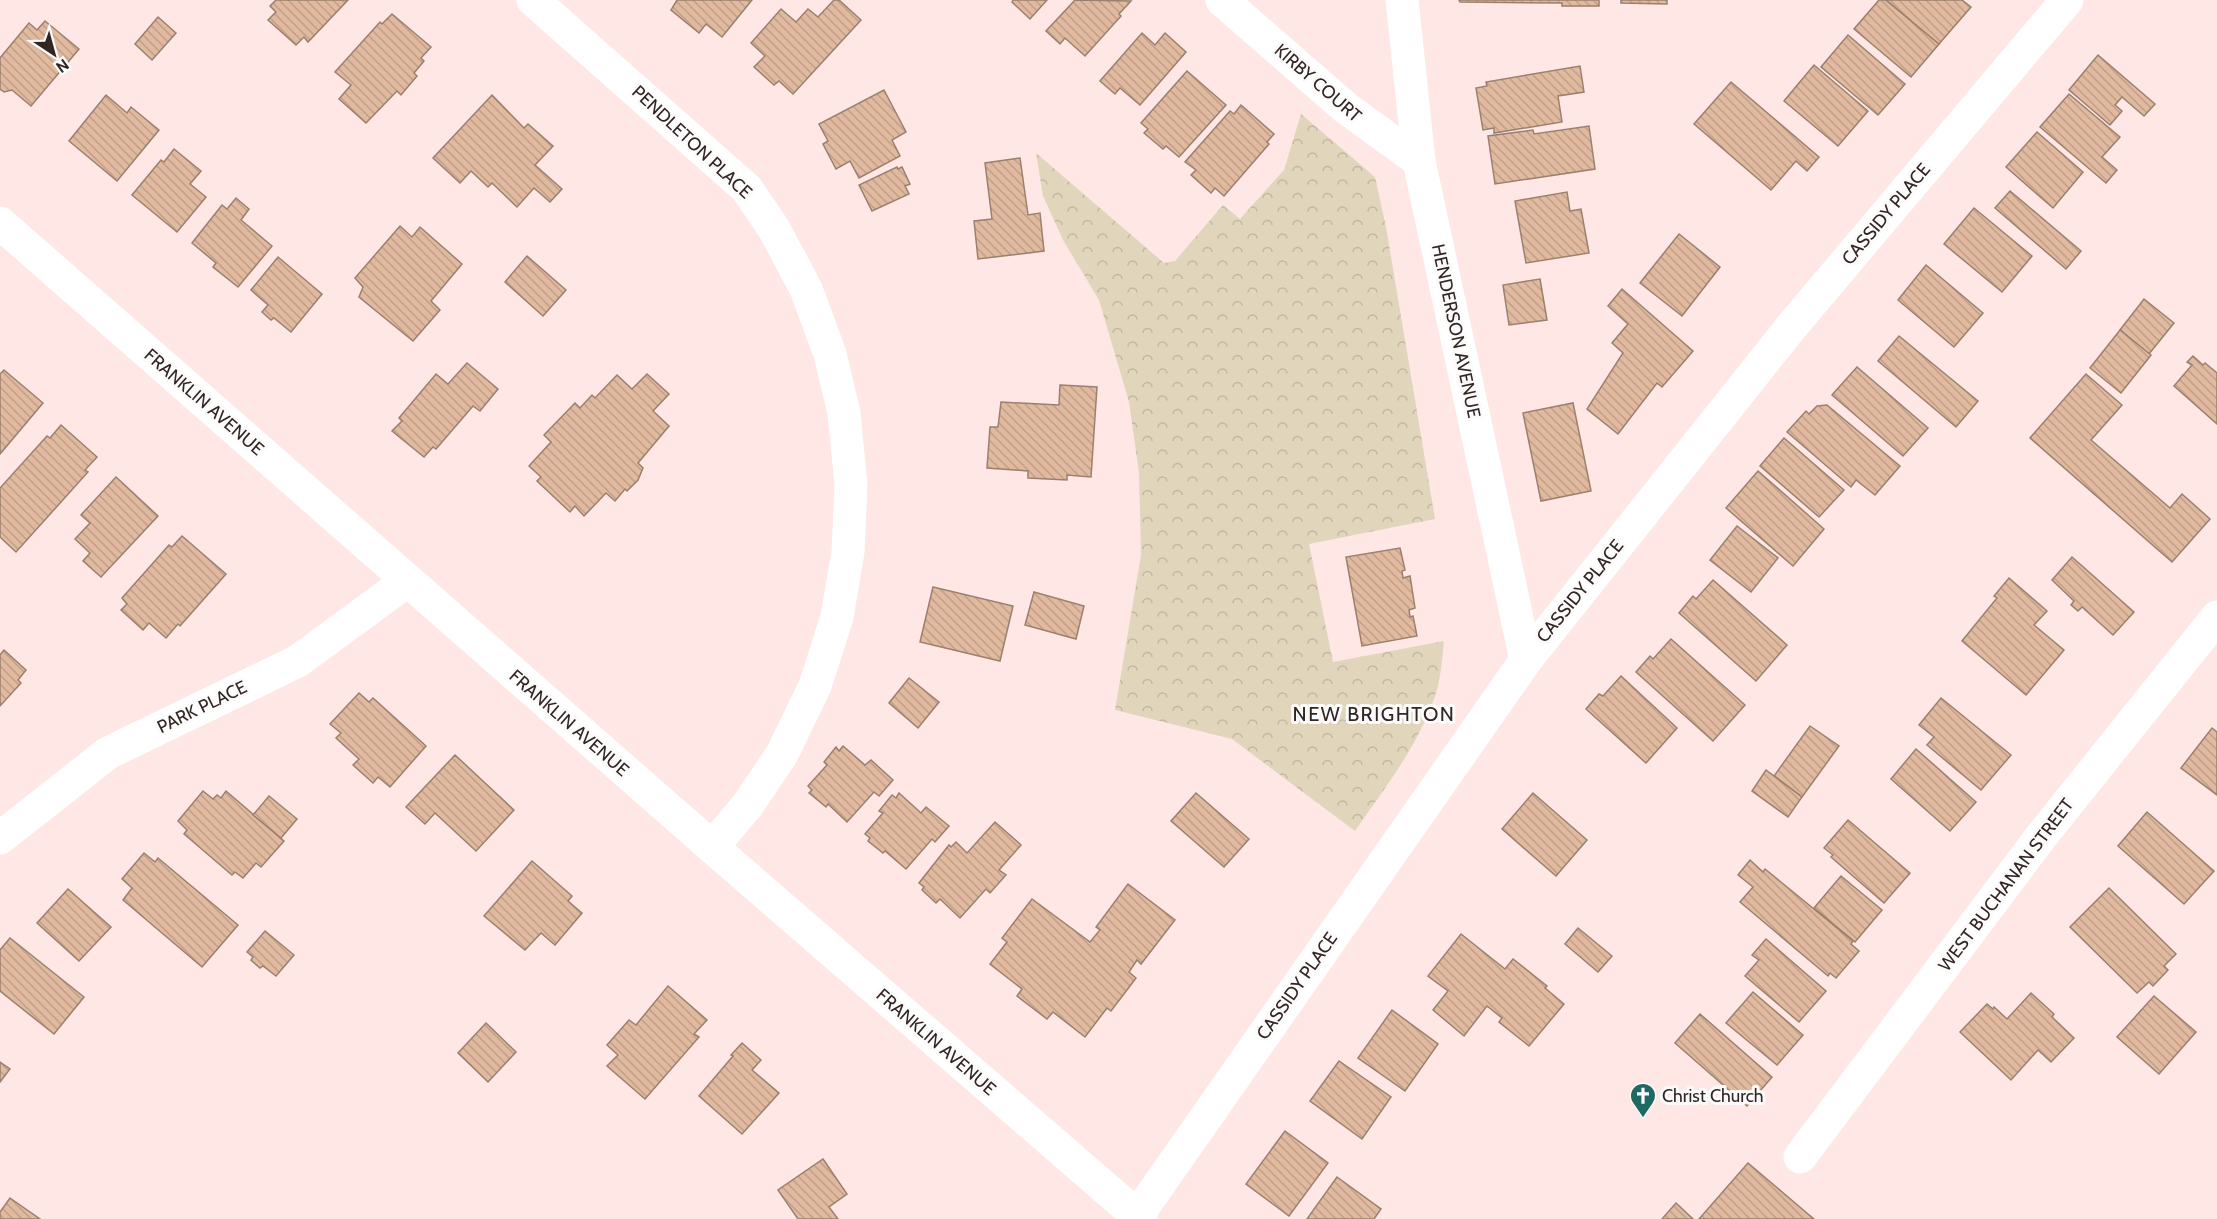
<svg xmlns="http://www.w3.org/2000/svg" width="2217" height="1219" viewBox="0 0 2217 1219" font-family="Cabin,sans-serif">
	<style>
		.forest { fill: url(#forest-crowns) }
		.building { fill: url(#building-back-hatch); stroke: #9a806e; stroke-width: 1.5 }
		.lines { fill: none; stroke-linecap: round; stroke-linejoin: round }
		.street { stroke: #fff; stroke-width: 33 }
		.labels { text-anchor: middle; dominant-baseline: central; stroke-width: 6; stroke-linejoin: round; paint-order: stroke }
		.street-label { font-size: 18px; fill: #332524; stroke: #fbfbfb }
		.poi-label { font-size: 18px; fill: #332524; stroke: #fbfbfb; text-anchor: start }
		.neighbourhood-label { font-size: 20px; letter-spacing: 1.5px; fill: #332524; stroke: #fbfbfb }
	</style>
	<defs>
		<pattern id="forest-crowns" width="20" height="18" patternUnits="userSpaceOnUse" patternTransform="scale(1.5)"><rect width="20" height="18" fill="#e1d6bb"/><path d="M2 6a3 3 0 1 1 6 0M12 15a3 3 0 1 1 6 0" fill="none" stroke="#c2b8a1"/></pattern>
		<pattern id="building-back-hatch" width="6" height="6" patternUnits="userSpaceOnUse" patternTransform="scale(1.5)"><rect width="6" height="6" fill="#e1b99f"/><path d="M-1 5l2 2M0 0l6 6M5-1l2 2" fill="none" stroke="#c29f89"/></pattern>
	</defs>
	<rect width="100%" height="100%" fill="#fee7e5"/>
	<!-- forest -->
	<path class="forest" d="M1301 114 1375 177 1386 227 1435 519 1309 544 1333 662 1444 641C1442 659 1441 679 1435 696 1418 746 1384 789 1355 831L1232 739 1115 710 1141 555 1139 473 1129 402 1099 300 1063 240 1043 196 1036 153 1164 263 1175 261 1223 205 1240 219 1284 170Z"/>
	<!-- building -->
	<g class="building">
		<path d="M276 0H348L308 42 304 37 296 45 268 20 276 12 270 6Z"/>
		<path d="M677 0H752L722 37 706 24 699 33 671 10Z"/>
		<path d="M834 0H839L861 20 793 94 779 81 774 85 754 67 765 56 751 43 781 9 796 22 808 9 818 17Z"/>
		<path d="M1013 0H1047L1030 19 1012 2Z"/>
		<path d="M1075 0 1131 1 1119 14 1121 16 1085 56 1065 38 1060 44 1046 31Z"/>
		<path d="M1459 0H1599V6H1562V3L1460 2Z"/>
		<path d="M1621 0H1667V4L1621 3Z"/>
		<path d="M1879 0H1886L1939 44 1911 77 1854 29Z"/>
		<path d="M1886 0H1962L1971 7 1939 44Z"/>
		<path d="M392 14 431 47 421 58 424 61 414 73 417 76 401 95 397 91 366 123 339 99 351 85 335 72 380 22 382 24Z"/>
		<path d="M158 17 176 33 152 60 135 44Z"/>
		<path d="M45 21 79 49 31 106 12 90 4 92 0 89V58L29 23 37 30Z"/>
		<path d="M1142 33 1155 45 1165 33 1186 52 1140 105 1120 88 1115 94 1100 81Z"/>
		<path d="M1848 35 1905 84 1878 115 1821 67Z"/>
		<path d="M2098 55 2155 104 2144 116 2122 97 2115 105 2122 111 2110 125 2069 90Z"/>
		<path d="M1814 65 1868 111 1838 146 1784 101Z"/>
		<path d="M1580 66 1584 92 1558 96 1562 122 1494 133V128L1483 130 1476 88 1487 86 1486 82Z"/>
		<path d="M1187 71 1226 105 1179 157 1166 146 1163 149 1144 133 1148 129 1141 123Z"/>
		<path d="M1731 82 1819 157 1807 171 1796 161 1771 190 1694 124Z"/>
		<path d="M884 90 906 132 892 140 900 156 859 178 850 161 836 169 823 144 828 141 819 124Z"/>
		<path d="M2069 94 2120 137 2102 157 2117 170 2106 183 2040 127Z"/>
		<path d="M106 95 127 113 131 107 159 130 117 181 69 141Z"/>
		<path d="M492 95 524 128 528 124 553 146 535 165 562 189 550 202 534 188 517 207 492 183 488 187 471 171 460 183 433 158Z"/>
		<path d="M1241 105 1274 134 1267 142 1269 144 1224 196 1215 188 1211 193 1191 175 1196 170 1185 162 1230 111 1234 114Z"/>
		<path d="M1589 126 1595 169 1495 184 1488 136 1533 130 1534 134Z"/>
		<path d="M2037 132 2083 172 2053 208 2006 167Z"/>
		<path d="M174 149 201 171 190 184 206 197 177 232 132 195 161 160 164 162Z"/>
		<path d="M1020 158 1028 215 1040 213 1044 251 978 259 974 221 992 219 985 163Z"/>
		<path d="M897 167 898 169 902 167 910 184 905 186 909 194 872 211 859 185Z"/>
		<path d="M2010 191 2081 251 2066 269 1995 208Z"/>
		<path d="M1567 192 1570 211 1581 209 1589 253 1526 263 1515 201Z"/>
		<path d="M236 198 249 209 241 220 272 246 238 287 213 267 216 263 192 243 222 205 227 209Z"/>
		<path d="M1974 208 2032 256 2002 292 1944 244Z"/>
		<path d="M400 226 412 237 420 227 462 264 431 301 440 310 413 341 359 297 363 287 355 278Z"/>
		<path d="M1679 234 1720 267 1682 316 1640 283Z"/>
		<path d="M527 256 566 290 543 316 505 282Z"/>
		<path d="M278 257 322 294 291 332 274 318 271 320 262 312 268 305 251 290Z"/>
		<path d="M1926 265 1983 313 1954 347 1898 300Z"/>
		<path d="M1540 279 1547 320 1509 325 1503 285Z"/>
		<path d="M1622 289 1693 351 1662 387 1657 383 1618 434 1587 409 1623 353 1612 343 1628 324 1608 306Z"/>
		<path d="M2144 299 2174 323 2149 354 2120 330Z"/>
		<path d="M2120 330 2151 355 2121 393 2090 368Z"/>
		<path d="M1899 336 1978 401 1956 427 1878 361Z"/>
		<path d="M2193 356 2203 365 2205 363 2217 373V424L2174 386 2192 365 2187 362Z"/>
		<path d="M467 363 498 389 480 411 473 406 436 449 433 447 424 457 392 431 402 421 399 418 436 374 448 384Z"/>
		<path d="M1857 367 1928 428 1903 456 1832 395Z"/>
		<path d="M4 370 43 403 0 454V374Z"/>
		<path d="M647 374 669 394 653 411 669 426 638 463 643 468 638 480 627 491 625 489 615 501 606 493 584 516 575 506 570 512 537 481 541 477 529 466 551 442 544 435 575 403 580 408 592 395 595 398 617 375 632 389Z"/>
		<path d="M2086 374 2122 405 2091 440 2170 508 2182 494 2210 519 2172 562 2030 438Z"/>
		<path d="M1060 385 1097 387 1091 477 1067 475V480L1028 478V471L987 468 990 427H998L1001 402 1059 405Z"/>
		<path d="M1573 403 1591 491 1541 501 1523 413Z"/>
		<path d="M1827 405 1900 466 1875 495 1856 480 1851 487 1787 432 1806 411 1809 414 1817 406Z"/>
		<path d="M61 425 97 457 85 470 88 472 16 552 0 537V488L47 436 50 438Z"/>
		<path d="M1784 438 1844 490 1819 517 1760 466Z"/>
		<path d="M1758 471 1824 529 1793 566 1726 508Z"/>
		<path d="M116 477 158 516 101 577 83 561 90 553 75 539 90 523 81 515Z"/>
		<path d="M1737 526 1778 558 1751 592 1710 560Z"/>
		<path d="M182 536 226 574 180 626 178 624 166 638 149 623 143 630 121 610 127 604 122 598 169 545 172 547Z"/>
		<path d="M1400 548 1405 570 1402 571 1403 578 1410 576 1415 608 1409 610 1410 617 1413 616 1417 636 1362 646 1346 557Z"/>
		<path d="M2072 557 2134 612 2113 635 2082 607 2078 611 2071 605 2074 601 2052 580Z"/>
		<path d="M2009 578 2047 611 2034 625 2064 650 2026 695 1962 641 1997 598 1994 596Z"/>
		<path d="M1713 580 1787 645 1756 681 1679 613 1693 596 1696 599Z"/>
		<path d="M933 587 1013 606 1000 661 920 642Z"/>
		<path d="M1034 592 1084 606 1076 639 1025 625Z"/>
		<path d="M1671 639 1745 705 1713 741 1636 672 1650 656 1653 659Z"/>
		<path d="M4 650 26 670 18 680 21 683 0 706V655Z"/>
		<path d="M1621 676 1677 728 1646 763 1586 709 1599 694 1603 696Z"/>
		<path d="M909 678 939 702 918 728 889 703Z"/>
		<path d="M359 693 369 702 373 698 426 746 390 787 378 777 373 783 353 765 359 759 336 738 341 733 330 724Z"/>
		<path d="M1941 698 2011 755 1981 790 1927 745 1934 737 1919 725Z"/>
		<path d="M1810 726 1839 746 1802 797 1774 776Z"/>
		<path d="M2212 728 2217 732V795L2181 768Z"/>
		<path d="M843 746 865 765 871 760 893 780 879 796 874 792 847 822 828 804 826 807 809 793 812 790 808 786 827 765 824 762 836 747 839 751Z"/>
		<path d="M1916 749 1976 802 1950 831 1891 779Z"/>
		<path d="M455 755 514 810 476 851 435 813 425 824 406 807Z"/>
		<path d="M1766 770 1802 797 1788 817 1752 791Z"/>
		<path d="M203 791 213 799 217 795 221 798 226 791 284 841 261 867 256 863 243 878 235 872 232 875 184 834 187 830 178 821Z"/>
		<path d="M899 793 921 813 926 807 949 826 935 842 932 839 906 869 885 851 883 853 868 841 870 838 865 834 883 813 879 811 892 795 896 798Z"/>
		<path d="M1196 793 1249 839 1224 867 1171 821Z"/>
		<path d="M1533 793 1587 840 1556 876 1502 829Z"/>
		<path d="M269 796 297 819 281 838 253 815Z"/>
		<path d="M2147 812 2214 871 2184 904 2118 846Z"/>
		<path d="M1848 820 1910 873 1884 903 1831 857 1833 855 1824 848Z"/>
		<path d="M995 822 1021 845 999 870 1006 875 990 893 986 889 960 918 940 899 936 903 922 890 924 887 919 883 949 845 951 847 956 842 967 853Z"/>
		<path d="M144 853 155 862 158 858 238 925 202 967 123 900 132 888 122 879Z"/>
		<path d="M1750 860 1763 872 1765 869 1853 941 1851 944 1859 951 1836 978 1830 973 1828 976 1740 902 1753 887 1738 875Z"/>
		<path d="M532 861 572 896 568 901 582 913 555 945 541 933 525 950 484 916Z"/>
		<path d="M1841 876 1882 910 1855 942 1814 908Z"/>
		<path d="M1128 884 1175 920 1141 964 1137 960 1129 972 1136 978 1111 1011 1107 1008 1085 1037 1053 1012 1047 1019 1017 996 1022 989 990 964 1007 942 1002 938 1032 899 1090 942 1100 930 1096 927Z"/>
		<path d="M2109 888 2176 954 2164 966 2168 970 2153 986 2149 982 2137 993 2070 927Z"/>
		<path d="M68 889 111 927 79 961 37 923Z"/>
		<path d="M1578 928 1612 956 1598 972 1565 944Z"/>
		<path d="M265 931 294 955 276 976 263 966 260 968 251 960 253 957 247 952Z"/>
		<path d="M1461 934 1505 969 1513 959 1547 986 1545 988 1564 1004 1529 1046 1499 1022 1502 1018 1487 1006 1464 1036 1433 1010 1448 991 1428 976Z"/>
		<path d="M10 938 84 997 54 1034 0 991V950Z"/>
		<path d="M1766 939 1826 991 1799 1022 1745 976 1759 960 1752 955Z"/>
		<path d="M668 986 707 1020 694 1034 699 1037 645 1099 607 1066 618 1055 607 1045 629 1020 636 1025Z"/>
		<path d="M1753 992 1803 1035 1777 1065 1726 1023Z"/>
		<path d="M2031 993 2054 1014 2052 1017 2074 1038 2051 1062 2038 1050 2011 1080 1960 1032 1987 1004 1993 1009 1994 1007 2007 1019Z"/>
		<path d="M2154 996 2196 1032 2159 1074 2117 1037Z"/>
		<path d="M1392 1010 1438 1044 1405 1091 1358 1058Z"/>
		<path d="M1700 1014 1772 1077 1747 1106 1675 1043Z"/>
		<path d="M486 1023 516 1052 488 1082 458 1053Z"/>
		<path d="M742 1043 761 1060 752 1070 779 1093 742 1134 699 1096 733 1056 731 1055Z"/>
		<path d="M1339 1061 1391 1097 1362 1139 1310 1101Z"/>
		<path d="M0 1062 10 1069 0 1082Z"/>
		<path d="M1285 1131 1328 1163 1289 1216 1246 1184Z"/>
		<path d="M823 1159 847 1194 829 1207 838 1219H798L778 1190Z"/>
		<path d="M1748 1163 1808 1214 1814 1219H1699Z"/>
		<path d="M1337 1177 1381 1209 1374 1219H1307Z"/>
		<path d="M10 1198 40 1219H0V1212Z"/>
		<path d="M1676 1203 1693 1219H1662Z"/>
	</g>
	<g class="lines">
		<!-- street -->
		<g class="street">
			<path d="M533 0 747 189 774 229 806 289 830 354 844 413 851 485 848 552 837 617 815 686 782 754 747 806 712 847"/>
			<path d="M1222 0 1346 108 1419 161"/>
			<path d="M1402 0 1419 161 1526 660"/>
			<path d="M0 223 712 847 1141 1219"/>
			<path d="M0 838 108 753 298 661 407 581"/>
			<path d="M1800 1157 2040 838 2217 617"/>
			<path d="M1137 1216 1526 660 1792 326 2067 0"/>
		</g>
	</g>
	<!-- icons -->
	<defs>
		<symbol id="church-pin" viewBox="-11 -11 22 30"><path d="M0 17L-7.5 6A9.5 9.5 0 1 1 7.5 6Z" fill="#1f6963" stroke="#fbfbfb"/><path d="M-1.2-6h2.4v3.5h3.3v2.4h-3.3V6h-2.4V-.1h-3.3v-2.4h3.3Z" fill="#fff"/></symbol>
	</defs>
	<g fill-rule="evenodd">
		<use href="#church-pin" x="1628" y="1081" width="30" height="40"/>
	</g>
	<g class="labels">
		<!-- street labels -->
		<g class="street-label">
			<text transform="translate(1318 83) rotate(41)">KIRBY COURT</text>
			<text transform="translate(692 142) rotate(43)">PENDLETON PLACE</text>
			<text transform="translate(1886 214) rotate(-50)">CASSIDY PLACE</text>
			<text transform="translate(1456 331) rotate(78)">HENDERSON AVENUE</text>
			<text transform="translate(204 402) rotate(41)">FRANKLIN AVENUE</text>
			<text transform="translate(1580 591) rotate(-51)">CASSIDY PLACE</text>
			<text transform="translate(202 707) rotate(-26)">PARK PLACE</text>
			<text transform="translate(569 723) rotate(41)">FRANKLIN AVENUE</text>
			<text transform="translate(2006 885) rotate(-53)">WEST BUCHANAN STREET</text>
			<text transform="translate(1297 986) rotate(-55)">CASSIDY PLACE</text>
			<text transform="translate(936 1042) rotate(41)">FRANKLIN AVENUE</text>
		</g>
		<!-- poi labels -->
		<g class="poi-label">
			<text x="1662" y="1096">Christ Church</text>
		</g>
		<!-- neighbourhood labels -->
		<g class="neighbourhood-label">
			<text x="1374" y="714">NEW BRIGHTON</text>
		</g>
	</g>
	<!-- north arrow -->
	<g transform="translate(54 54) rotate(144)" stroke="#fbfbfb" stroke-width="4.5" paint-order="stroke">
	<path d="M0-4.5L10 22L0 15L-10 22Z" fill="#332524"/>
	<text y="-9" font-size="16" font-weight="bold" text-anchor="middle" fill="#332524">N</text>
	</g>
</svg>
